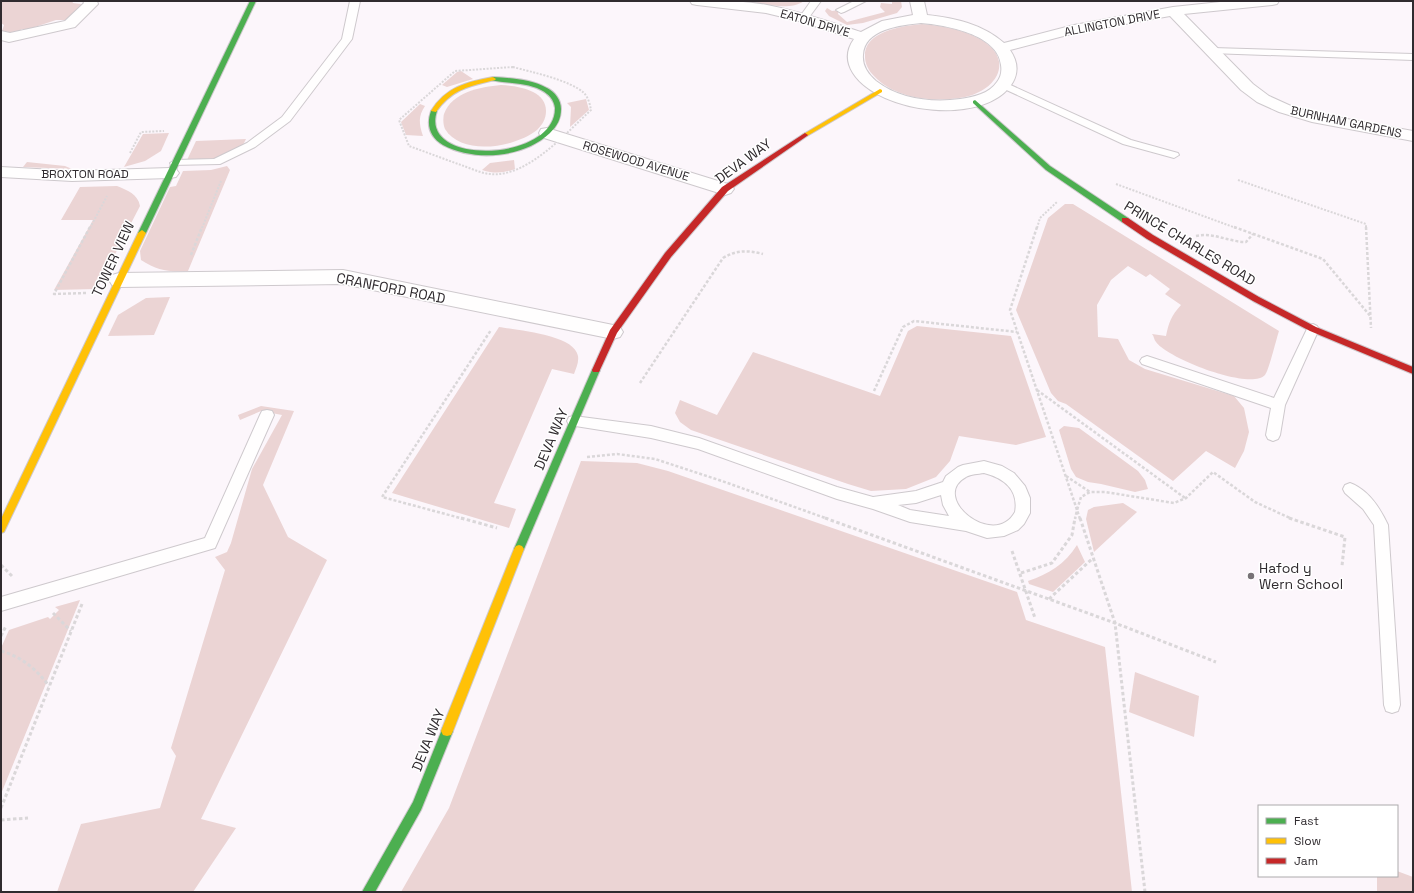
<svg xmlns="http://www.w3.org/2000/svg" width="1414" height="893" viewBox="0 0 1414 893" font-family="'Space Grotesk',sans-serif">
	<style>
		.green { fill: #ebd4d4 }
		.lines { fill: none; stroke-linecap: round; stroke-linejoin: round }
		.lane-casing { stroke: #cec9cd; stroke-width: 2 }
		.street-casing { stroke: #cec9cd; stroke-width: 2 }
		.fast-casing { stroke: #cec9cd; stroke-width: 2 }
		.slow-casing { stroke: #cec9cd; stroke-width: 2 }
		.jam-casing { stroke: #cec9cd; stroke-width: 2 }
		.path-far2 { stroke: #dad7d9; stroke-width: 2; stroke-dasharray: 2 1.5; stroke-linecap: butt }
		.path-far1 { stroke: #dad7d9; stroke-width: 2.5; stroke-dasharray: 3 2; stroke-linecap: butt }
		.path { stroke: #dad7d9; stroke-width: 3; stroke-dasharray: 3.5 2.5; stroke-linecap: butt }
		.lane { fill: #fffefe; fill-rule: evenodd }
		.street { fill: #fffefe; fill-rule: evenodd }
		.fast { fill: #4caf50; fill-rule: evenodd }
		.slow { fill: #ffc107; fill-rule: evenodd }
		.jam { fill: #c62828; fill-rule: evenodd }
		.poi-dot { fill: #777276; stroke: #fff; stroke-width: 1.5 }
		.labels { text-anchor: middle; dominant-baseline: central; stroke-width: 3; stroke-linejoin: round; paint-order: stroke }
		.far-street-label { font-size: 12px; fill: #302b2f; stroke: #fff }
		.street-label { font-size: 14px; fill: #302b2f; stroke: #fff }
		.poi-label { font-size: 14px; fill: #302b2f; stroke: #fff; text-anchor: start }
	</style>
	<rect width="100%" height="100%" fill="#fcf6fb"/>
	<!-- green -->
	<g class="green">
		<path d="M1 1H72L73 3 81 4 80 9 65 20H56L29 29H22L16 33 2 31 4 25 1 23Z"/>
		<path d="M746 1H804C788 12 763 3 746 1Z"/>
		<path d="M892 1H901L902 7 897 13 863 23 847 25 829 16 825 11 827 8 832 11 839 10 838 14 847 22 885 12 880 7 881 3 892 4Z"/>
		<path d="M922 24C943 26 961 29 980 39 1015 59 998 90 965 97 936 103 895 99 874 76 869 71 865 64 865 57 863 31 903 26 922 24Z"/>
		<path d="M461 71 473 79 447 87 442 85 457 72Z"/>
		<path d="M501 85C517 86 546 90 546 111 546 119 542 125 537 130 516 147 462 157 445 129 443 125 443 118 444 114 452 92 480 87 501 85Z"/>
		<path d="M586 99 589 110 570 127 571 107 567 103Z"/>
		<path d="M420 104 425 106C418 116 419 124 423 136L406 135 401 122Z"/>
		<path d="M169 133 161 151 145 161 124 167 143 134Z"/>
		<path d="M246 139 243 145 215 160H187L196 141Z"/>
		<path d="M514 160 515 169C503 173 495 174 482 170L490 163Z"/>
		<path d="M27 162 65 166 72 169 23 167Z"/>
		<path d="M227 166 230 170 188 271C168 272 158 271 141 260L140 251 170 187 176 186 183 171 211 170Z"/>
		<path d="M117 186C127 190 138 194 140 206L97 289 54 290 93 220H61L80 187Z"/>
		<path d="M1065 204H1073L1279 331C1276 340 1269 370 1265 375 1250 391 1167 358 1156 342 1154 340 1154 336 1152 334L1166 336C1169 322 1171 316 1181 305L1165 294 1170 289 1150 274 1146 277 1128 266 1111 280 1097 305 1098 337 1118 339 1129 360 1145 369 1234 396 1244 408 1249 432 1244 451 1235 468 1206 451 1173 481 1066 404 1058 401 1051 393 1016 310 1048 218Z"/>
		<path d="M170 297 154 335 108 336 118 315 146 298Z"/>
		<path d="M917 326 1011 336 1046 437 1016 445 959 436 950 461 936 477 906 489 871 491 848 484 691 430 680 422 675 413 680 400 717 415 753 352 880 396 908 331Z"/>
		<path d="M499 327C517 330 575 335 578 356 579 363 576 368 574 374L552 369 494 503 516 509 509 528 392 493Z"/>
		<path d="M261 406 294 411 263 485 288 537 327 560 201 819 236 828 193 892H57L81 824 160 808 176 756 171 748 225 570 215 557 227 552 231 543 252 469 282 415 261 411 240 420 238 415Z"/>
		<path d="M1064 426 1079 428 1138 471 1145 480 1148 489 1135 492 1101 484 1088 482 1076 477 1071 469 1059 430Z"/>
		<path d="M581 461 637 463 668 471 1017 592 1026 620 1105 647 1132 892H401L449 808Z"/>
		<path d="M1123 503 1137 512 1094 552 1086 519 1088 510 1094 507Z"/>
		<path d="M1077 545 1085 562 1053 592 1029 584 1028 581C1049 574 1065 564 1077 545Z"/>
		<path d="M80 600 1 794V648L9 630 48 617 50 619 59 610 55 607Z"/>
		<path d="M1135 672 1199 696 1194 737 1129 712Z"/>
		<path d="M1397 871 1413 877V892H1377V876H1397Z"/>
	</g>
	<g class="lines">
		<defs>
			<g id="lane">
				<path d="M350 1H360L352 39 290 121 255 147 220 164 171 165 170 163 175 160 214 159 247 143 282 117 342 39Z"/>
				<path d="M811 1H821L807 20H801L799 18Z"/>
				<path d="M854 1H866L844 12 841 13 836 10Z"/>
				<path d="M1213 48 1413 54V60L1210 53 1208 51 1210 49Z"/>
				<path d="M1004 82 1131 140 1178 153 1179 155 1174 158 1123 144 1000 87 999 85Z"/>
				<path d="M1313 324 1317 326 1319 329 1285 405 1280 435 1278 439 1273 441 1268 439 1266 435 1271 408 1142 364 1140 361 1142 358 1147 356 1274 398 1307 329 1309 326Z"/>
				<path d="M267 410 272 411 274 415 215 548 1 611V597L205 538 260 415 262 411Z"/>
				<path d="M574 416 651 426 699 438 837 487 873 497 916 491 943 482 946 476 958 467 963 465 984 461 1002 466 1014 473 1025 486 1030 498V513L1024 524 1018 530 1004 536 987 538 966 531 910 522 873 509 837 499 698 449 651 438 569 425 567 421 569 417ZM984 473C1004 478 1019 490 1015 512 994 550 929 497 966 477 971 474 978 474 984 473ZM941 495 943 505 949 516 910 510 898 505 916 503Z"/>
				<path d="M1350 483C1369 490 1380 508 1388 525L1400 705 1398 711 1392 713 1386 711 1384 705 1374 525 1363 509 1345 493 1343 489 1345 485Z"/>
			</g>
			<g id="street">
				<path d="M83 1H97L98 4 75 27 9 42 1 40V31L10 33 65 21 84 3Z"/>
				<path d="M690 1C715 1 741 0 767 5 799 11 830 22 861 32L882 21 913 15 910 1H924L927 15C955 18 982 24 1004 43L1074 25 1173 7 1230 1H1279L1277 4 1272 5 1184 14 1253 84 1269 96 1291 106 1314 113 1413 131V141L1312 122 1279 112 1257 102 1241 90 1170 16 1075 33 1010 50C1017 60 1019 71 1013 82 987 127 879 114 853 73 846 62 846 50 854 39L799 21 766 13 697 5 692 4ZM921 23C945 25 998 34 1001 65 1002 71 1001 77 997 82 989 94 973 97 960 99 932 103 899 99 876 81 868 74 862 66 863 55 864 29 901 25 921 23Z"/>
				<path d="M547 128 731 185 734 189 731 193 725 195 719 193 541 137 539 133 541 129Z"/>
				<path d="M1 167 72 171 170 168 176 169 179 173 176 177 170 178 72 181 1 177Z"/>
				<path d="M343 270 613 325 620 327 623 332 620 337 613 339 343 284 119 287 112 285 109 280 112 275 119 273Z"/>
			</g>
			<g id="fast">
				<path d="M250 1H256L146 233 142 236 139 235 138 233Z"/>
				<path d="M493 77C511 78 531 79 547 88 555 92 561 100 561 109 561 119 557 126 550 133 523 158 475 162 443 145 430 137 426 125 431 111L434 109 437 111C418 167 556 162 555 108 554 100 549 94 541 90 525 82 508 84 491 80L490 79Z"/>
				<path d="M975 100 1050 166 1128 218V222H1122L1046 170 973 103V101Z"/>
				<path d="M596 367 600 370 524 549 522 552 519 553 516 552 514 549 592 370Z"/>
				<path d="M447 726 451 727 453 731 421 810 375 892H362L413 802 443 727Z"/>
			</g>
			<g id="slow">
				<path d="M493 77 496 79 495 80C470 86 452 89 436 112L431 111C446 87 466 82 493 77Z"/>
				<path d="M880 89 882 90V92L807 136H803L802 135Z"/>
				<path d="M142 230 146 233 4 532 1 533V519L138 233Z"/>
				<path d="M519 545 522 546 524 549 453 731 451 735 447 736 443 735 441 731 514 549 516 546Z"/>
			</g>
			<g id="jam">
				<path d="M805 133 808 135 807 136 728 191 671 257 617 333 599 372H593L592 370 610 330 665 253 722 187Z"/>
				<path d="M1122 218H1128L1153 235 1259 297 1316 327 1413 367V374L1310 331 1253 301 1147 239 1122 222Z"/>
			</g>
		</defs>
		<!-- lane casing -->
		<use href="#lane" class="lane-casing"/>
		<!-- street casing -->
		<use href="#street" class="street-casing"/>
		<!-- fast casing -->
		<use href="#fast" class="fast-casing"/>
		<!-- slow casing -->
		<use href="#slow" class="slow-casing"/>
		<!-- jam casing -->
		<use href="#jam" class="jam-casing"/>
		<!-- path-far2 -->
		<g class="path-far2">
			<path d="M513 67C531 72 570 80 584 93 588 97 590 104 591 110 566 133 527 178 490 174 480 173 470 168 461 165 444 159 426 152 409 146L399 120 455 71Z"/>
			<path d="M130 153 141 132 164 131"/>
			<path d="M1238 180 1366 224V228"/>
			<path d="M1116 184 1236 228"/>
			<path d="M90 228 107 196"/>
			<path d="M202 228 221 181"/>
			<path d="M1037 228 1040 218 1057 202"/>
		</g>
		<!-- path-far1 -->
		<g class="path-far1">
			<path d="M1037 227 1010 310 1077 510 1075 519"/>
			<path d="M1234 227 1323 259 1371 317"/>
			<path d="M1366 227 1371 328"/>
			<path d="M1196 236C1213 232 1229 242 1246 242L1253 234"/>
			<path d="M191 255 202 227"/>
			<path d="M86 293 54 294 90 227"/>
			<path d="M640 383 723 258C736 250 748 250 763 254"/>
			<path d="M1037 390 1185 498"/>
			<path d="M874 391 903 327 914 321 1017 332"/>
			<path d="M587 457 617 454 655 459 722 481 828 519"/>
			<path d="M1066 476 1090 492"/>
			<path d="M464 519 382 497 491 330"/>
			<path d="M1080 519 1077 510 1081 497 1090 492H1105L1174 503 1186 498 1213 472 1255 502 1292 519"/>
		</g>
		<!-- path -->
		<g class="path">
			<path d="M461 518 497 528"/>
			<path d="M825 518 1115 623 1216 662"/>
			<path d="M1080 518 1115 623 1145 892"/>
			<path d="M1289 518 1345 537 1342 566"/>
			<path d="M1012 551 1035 618"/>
			<path d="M1 565 12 576"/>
			<path d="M1021 573 1052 563 1072 535 1075 518"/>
			<path d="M1049 599 1093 558"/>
			<path d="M53 613 71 631"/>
			<path d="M1 636 6 626"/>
			<path d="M1 651C22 657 36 669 49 686"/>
			<path d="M1 808 82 604"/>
			<path d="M1 820 28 818"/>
		</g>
		<!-- lane -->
		<use href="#lane" class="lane"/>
		<!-- street -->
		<use href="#street" class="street"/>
		<!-- fast -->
		<use href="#fast" class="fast"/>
		<!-- slow -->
		<use href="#slow" class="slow"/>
		<!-- jam -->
		<use href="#jam" class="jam"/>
	</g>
	<!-- markers -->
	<circle class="poi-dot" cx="1251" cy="576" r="4"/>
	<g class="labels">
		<!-- far-street labels -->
		<g class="far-street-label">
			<text transform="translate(815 23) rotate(16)">EATON DRIVE</text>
			<text transform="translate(1112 23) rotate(-11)">ALLINGTON DRIVE</text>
			<text transform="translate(1346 122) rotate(12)">BURNHAM GARDENS</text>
			<text transform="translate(636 161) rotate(17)">ROSEWOOD AVENUE</text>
			<text x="85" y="174">BROXTON ROAD</text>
		</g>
		<!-- street labels -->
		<g class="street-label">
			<text transform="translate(743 161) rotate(-36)">DEVA WAY</text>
			<text transform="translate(1190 243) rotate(31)">PRINCE CHARLES ROAD</text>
			<text transform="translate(113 259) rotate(-65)">TOWER VIEW</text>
			<text transform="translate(391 288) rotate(11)">CRANFORD ROAD</text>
			<text transform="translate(551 439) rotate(-67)">DEVA WAY</text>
			<text transform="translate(428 740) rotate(-68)">DEVA WAY</text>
		</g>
		<!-- poi labels -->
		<g class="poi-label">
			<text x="1259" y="568">Hafod y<tspan x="1259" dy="16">Wern School</tspan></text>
		</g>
	</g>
	<!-- border -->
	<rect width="1414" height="893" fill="none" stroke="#302b2f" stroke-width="4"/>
	<!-- legend -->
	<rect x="1258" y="805" width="140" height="72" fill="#ffffff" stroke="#acaaac"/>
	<rect x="1266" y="818" width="20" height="6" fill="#4caf50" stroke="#acaaac"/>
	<text x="1294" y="825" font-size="12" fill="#302b2f">Fast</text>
	<rect x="1266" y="838" width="20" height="6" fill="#ffc107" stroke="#acaaac"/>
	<text x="1294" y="845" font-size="12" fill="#302b2f">Slow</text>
	<rect x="1266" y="858" width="20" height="6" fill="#c62828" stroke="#acaaac"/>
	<text x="1294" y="865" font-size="12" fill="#302b2f">Jam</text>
</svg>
